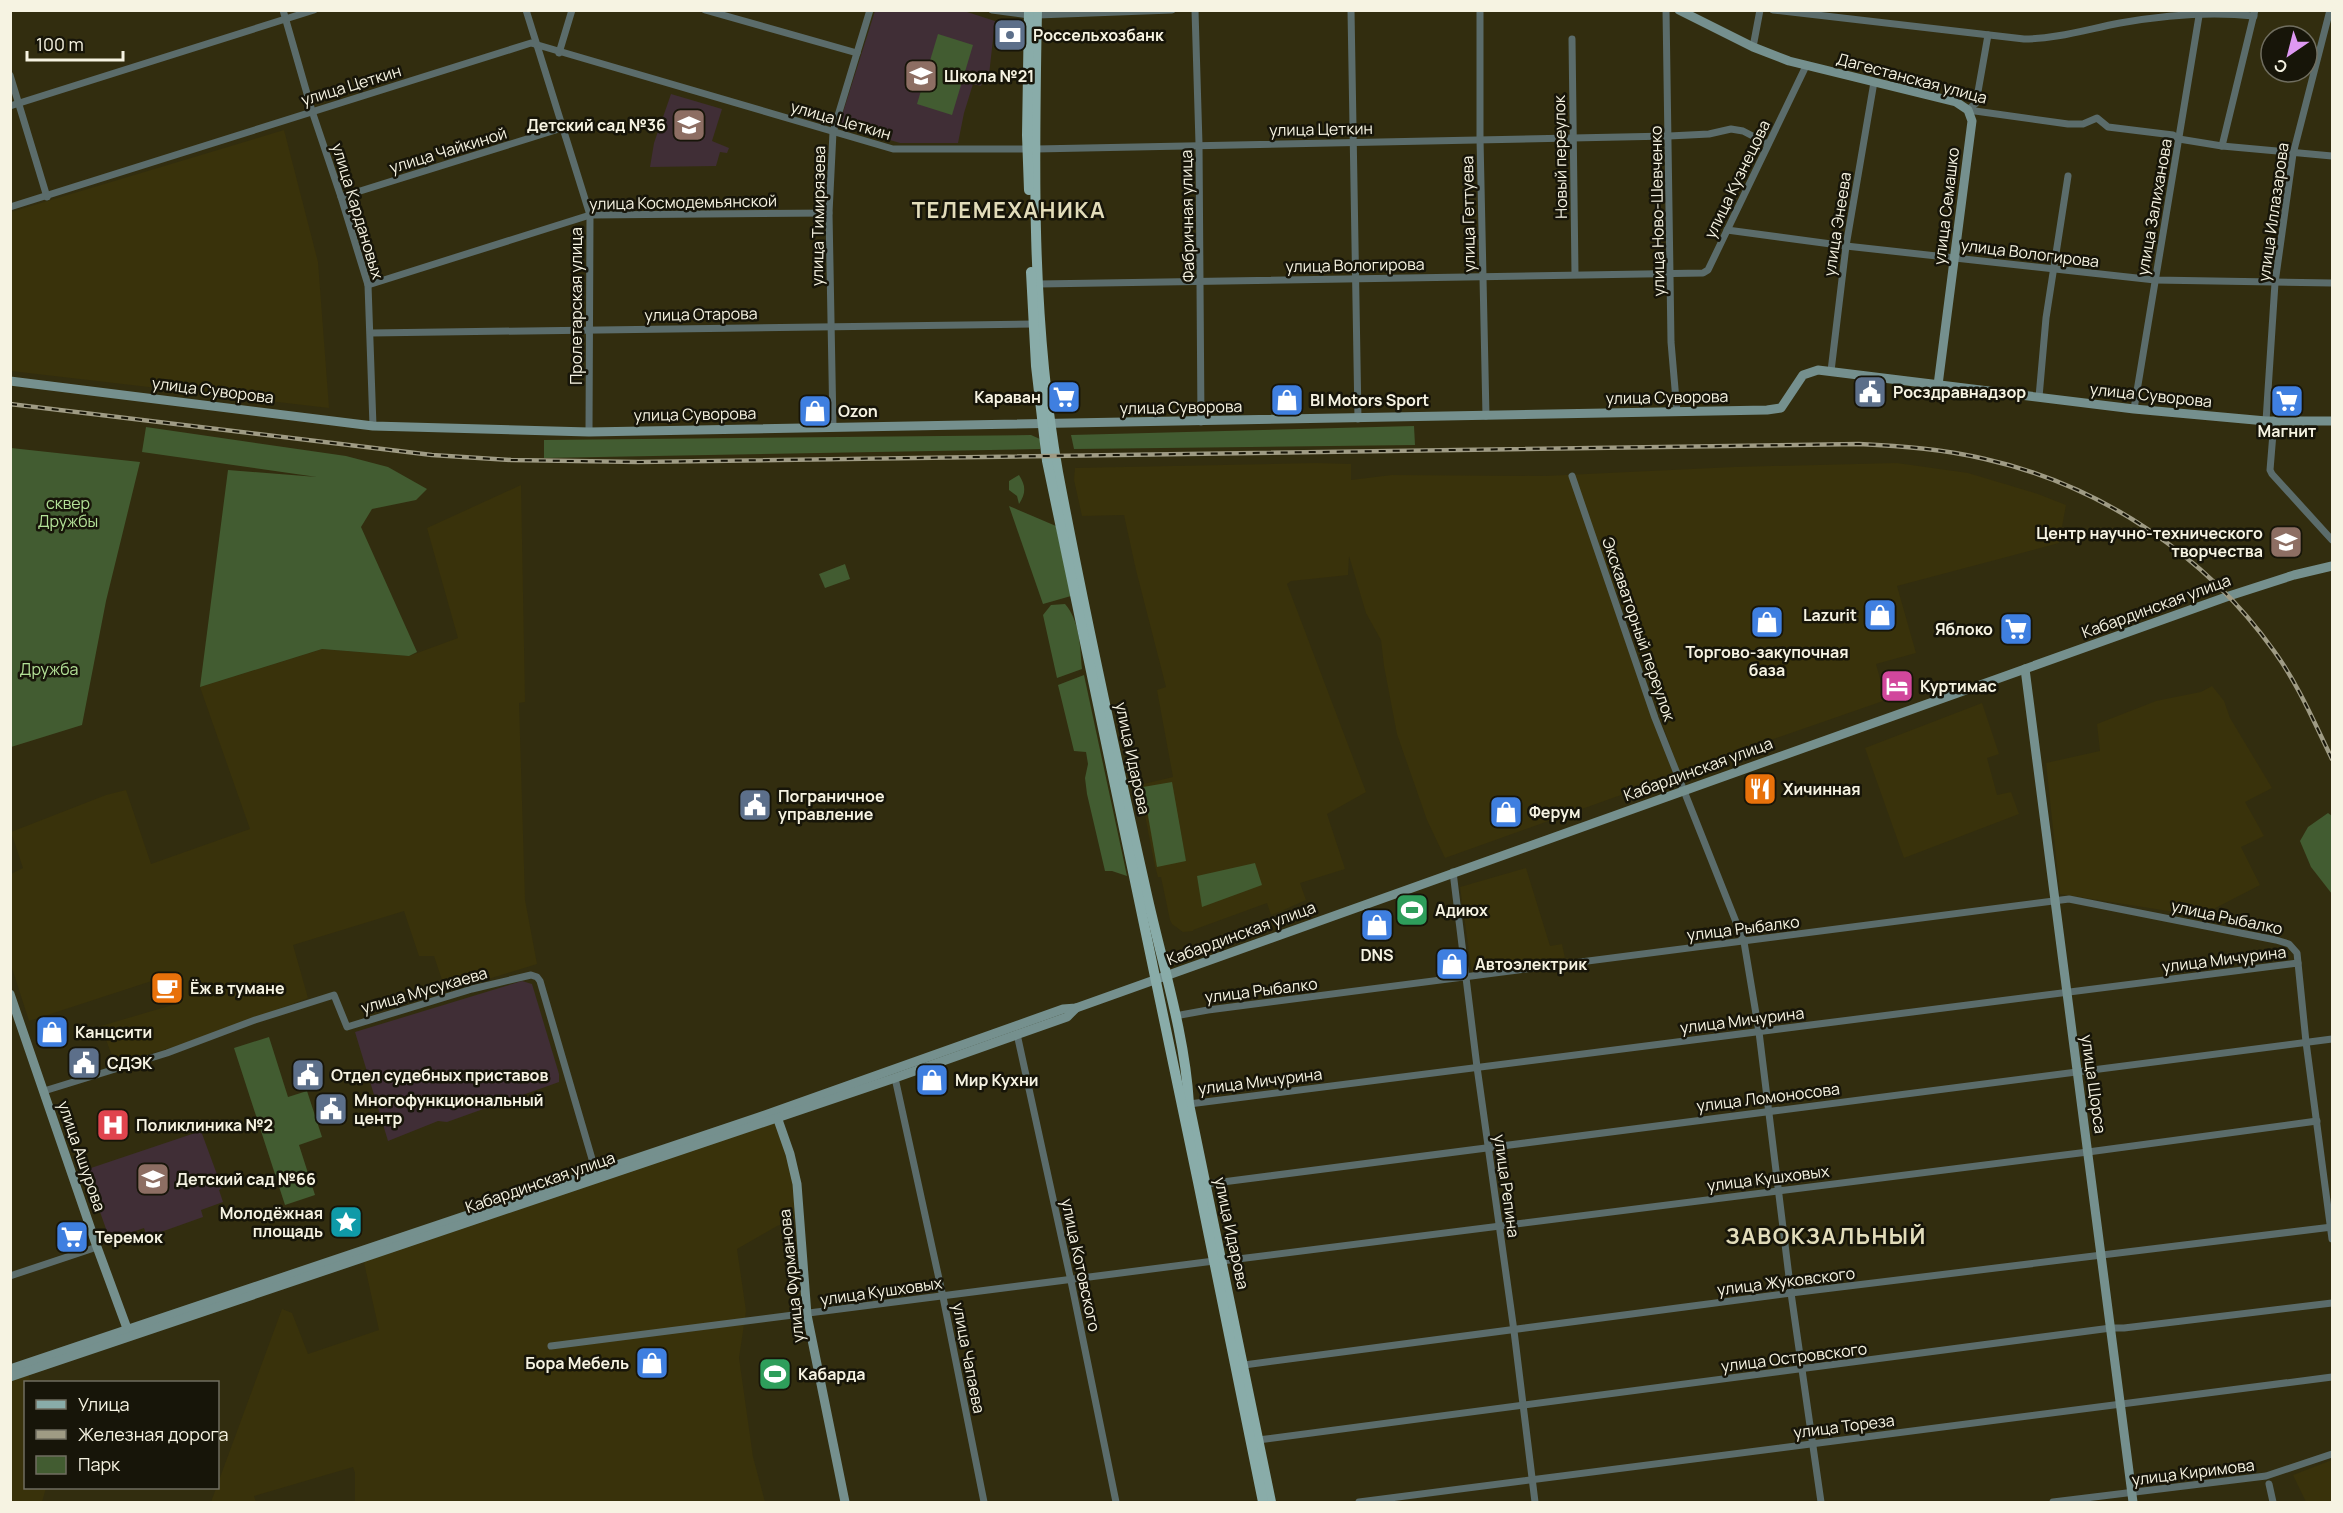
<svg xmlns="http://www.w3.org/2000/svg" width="2343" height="1513" viewBox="0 0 2343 1513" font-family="Manrope,sans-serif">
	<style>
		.built { fill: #39320b }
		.education { fill: #402e36 }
		.green { fill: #425c31 }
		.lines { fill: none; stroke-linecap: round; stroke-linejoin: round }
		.street { stroke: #5b6c6b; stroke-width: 7 }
		.secondary { stroke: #75908e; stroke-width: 9 }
		.primary { stroke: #89aca9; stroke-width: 10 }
		.rail-casing { stroke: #9f9b84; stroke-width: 4.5 }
		.rail { stroke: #171509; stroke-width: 2; stroke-dasharray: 7; stroke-linecap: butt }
		.labels { text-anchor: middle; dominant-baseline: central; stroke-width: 5; stroke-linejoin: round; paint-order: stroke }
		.poi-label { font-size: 16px; font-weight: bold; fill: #f6f3e2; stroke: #171509; text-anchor: start }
		.street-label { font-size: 16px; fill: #f6f3e2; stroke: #171509 }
		.park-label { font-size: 16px; fill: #b3e197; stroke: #171509 }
		.district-label { font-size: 22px; font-weight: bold; letter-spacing: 1.5px; fill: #e2dcba; stroke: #171509 }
	</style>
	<rect width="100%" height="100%" fill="#322d0f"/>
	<!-- built -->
	<g class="built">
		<path d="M284 130 318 262 329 408 11 371V212Z"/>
		<path d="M1315 463 1351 464V480L1392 475 1545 476 1734 467 1897 463 1968 473 2038 494 2066 505 2059 543 1897 586 1916 653 1876 664 1886 700 1679 772 1617 590 1610 592 1674 776 1445 858 1427 820 1397 734 1384 666 1381 640 1366 613 1349 556 1348 575 1291 581 1287 584 1366 792 1327 814 1345 869 1300 883 1306 900 1279 912 1271 915 1267 903 1193 930V931L1183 932 1172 924 1170 920 1161 877H1158L1155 866 1139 785 1173 777 1157 690 1166 687 1136 570 1124 515 1082 516 1074 480 1075 468Z"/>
		<path d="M521 485 525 702 519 703 525 900 537 964 446 992 434 956H419L404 911 293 945 308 998 194 1041 115 1064 101 1026 179 1003 170 975 29 1021 11 965V874L23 868 11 832 106 795 126 790 151 864 250 829 200 687 322 649 409 656 458 638 427 528Z"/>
		<path d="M2212 686 2224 701 2230 718 2272 788 2245 802 2264 836 2241 847 2260 885 2200 916 2060 894 2046 763 2100 751 2097 724 2156 701 2201 692Z"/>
		<path d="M1982 703 1999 754 1987 758 1997 795 2011 792 2019 814 1904 858 1865 748Z"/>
		<path d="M1526 868 1550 946 1562 944 1565 958 1472 973 1460 887Z"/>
		<path d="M777 1118 784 1133 800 1218 777 1226 737 1249 746 1311 739 1358 753 1457 765 1502H355V1473L353 1467 254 1496 256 1502H211L282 1309 292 1313 308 1354 379 1330 363 1258Z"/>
		<path d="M27 1372 31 1382H26V1488H46L42 1502H11L10 1377Z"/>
		<path d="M2332 1460V1502H2306L2293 1475Z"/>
	</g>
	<!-- education -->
	<g class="education">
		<path d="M875 11H964L995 21 989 75 984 78 981 86 973 84 964 113 958 143H900L839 125Z"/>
		<path d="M671 94 722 109 712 141 729 148 727 153 720 152 716 166 650 167 654 143Z"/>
		<path d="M522 981 532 984 559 1074V1082L447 1122 438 1121 388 1141 355 1032Z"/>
		<path d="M201 1131 222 1188 219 1190 223 1202 201 1210 203 1217 147 1237 144 1228 110 1240 85 1170Z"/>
	</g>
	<!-- green -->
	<g class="green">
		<path d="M938 34 973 45 952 115 917 104Z"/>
		<path d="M1414 426 1415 445 1074 449 1071 435Z"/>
		<path d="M146 427 346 456 388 467 427 489 416 500 372 509 361 527 417 652 409 656 322 649 200 687 228 470 317 477 142 452Z"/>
		<path d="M1031 435 1040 439V449L544 458V440Z"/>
		<path d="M11 448 140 462 106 601 82 725 11 747Z"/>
		<path d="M1019 475C1026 486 1026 493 1019 504L1017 496 1009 490V481Z"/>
		<path d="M1009 506 1056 526 1071 596 1043 604Z"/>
		<path d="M845 564 850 579 825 588 819 574Z"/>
		<path d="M1065 604C1080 621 1080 647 1082 669L1057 678 1043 615 1051 605Z"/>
		<path d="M1084 675 1127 876 1112 871H1105L1087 794 1085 778 1088 764 1086 752 1074 751 1058 685Z"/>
		<path d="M1172 782 1186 861 1157 867 1143 787Z"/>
		<path d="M2328 813 2332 816V894L2311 867 2300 841 2308 827Z"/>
		<path d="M1255 863 1262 885 1202 907 1197 876Z"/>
		<path d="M269 1037 288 1097 307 1091 322 1137 299 1145 315 1195 285 1205 234 1048Z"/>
	</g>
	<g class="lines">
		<!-- street -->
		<g class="street">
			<path d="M283 10 312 111 341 197 368 285 373 426"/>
			<path d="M526 10 590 215 589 432"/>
			<path d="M705 10 857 53"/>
			<path d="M992 10 1029 15"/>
			<path d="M1195 10 1199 144 1201 422"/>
			<path d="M1351 10 1358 419"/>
			<path d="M1480 10V139L1486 416"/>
			<path d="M1666 10 1671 342 1677 412"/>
			<path d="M1773 10 2024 39C2056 39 2088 29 2120 23 2165 15 2208 11 2254 16"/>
			<path d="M1037 15 1172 10"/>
			<path d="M1572 39 1575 274"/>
			<path d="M1753 47 1760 10"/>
			<path d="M559 53 572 10"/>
			<path d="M10 75 47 197"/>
			<path d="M10 106 314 10"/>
			<path d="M1968 110 2068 124H2083L2097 118 2108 127 2173 135 2179 139 2222 146 2332 156"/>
			<path d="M1968 110 1976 103 1988 35"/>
			<path d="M2222 146 2255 10"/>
			<path d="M341 197 562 128"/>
			<path d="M10 207 531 43 893 149H1036L1669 136 1709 134 1731 129 1743 131 1768 144"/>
			<path d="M1727 230 1846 246 2155 280 2332 283"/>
			<path d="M1039 284 1703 273 1708 270 1806 66"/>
			<path d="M368 285 590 215 829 213"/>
			<path d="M371 333 1033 324"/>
			<path d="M1831 371 1846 246 1874 82"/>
			<path d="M2039 397 2046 318 2068 176"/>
			<path d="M2134 409 2200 10"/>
			<path d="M2266 421 2275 283 2293 154 2330 10"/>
			<path d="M2274 421 2270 470 2272 474 2332 540"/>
			<path d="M833 427 829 213 833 132 870 10"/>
			<path d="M1572 476 1655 718 1744 942 1759 1032 1791 1293 1821 1502"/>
			<path d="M1453 872 1477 1067 1514 1331 1535 1502"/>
			<path d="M1175 1016 1208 1010 2069 899 2276 940 2289 944 2297 953 2306 1042 2332 1239"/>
			<path d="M1017 1034 1071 1281 1116 1502"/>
			<path d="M895 1078 943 1297 984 1502"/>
			<path d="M44 1091 167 1053 255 1020 334 995 347 1027 472 989 531 975 537 977 540 981 597 1176"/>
			<path d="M1189 1104 2298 963"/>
			<path d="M1207 1184 2332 1039"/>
			<path d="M1222 1261 2088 1152 2317 1121"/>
			<path d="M10 1276 97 1247"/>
			<path d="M551 1346 1214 1261"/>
			<path d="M1244 1365 1791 1293 2332 1227"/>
			<path d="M1258 1440 2111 1328H2124L2332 1303"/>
			<path d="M2269 1484 2273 1502"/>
			<path d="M1359 1502 2332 1377"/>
			<path d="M2053 1502 2266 1476 2332 1454"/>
		</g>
		<!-- secondary -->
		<g class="secondary">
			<path d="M1679 10 1753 47 1789 61 1956 102 1968 110 1972 121 1938 385"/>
			<path d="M10 381 373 426 589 432 1767 410 1781 408 1803 375 1818 370 2134 409 2266 421H2332"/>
			<path d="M2025 669 2133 1502"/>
			<path d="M10 994 97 1247 128 1331"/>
			<path d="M776 1114 790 1154 797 1184 807 1315 845 1502"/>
			<path d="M10 1369 759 1117 1063 1009 1076 1008 2229 596 2294 575 2332 566"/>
			<path d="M10 1377 895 1078 1067 1017 1076 1008"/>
		</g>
		<!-- primary -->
		<g class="primary">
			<path d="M1037 10C1034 164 1031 320 1058 472 1084 610 1114 748 1145 886 1160 956 1185 1033 1189 1104L1271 1502"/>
			<path d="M1029 190 1027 135 1029 10"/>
			<path d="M1031 272 1036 366 1047 461 1198 1182 1263 1502"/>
		</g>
		<defs>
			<path id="rail" d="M10 404 432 455 511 460 638 462 1859 444C1901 446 1943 449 1985 459 2100 485 2206 555 2274 651 2298 684 2314 722 2332 759"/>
		</defs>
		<!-- rail casing -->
		<use href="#rail" class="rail-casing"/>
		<!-- rail -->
		<use href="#rail" class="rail"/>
	</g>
	<!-- icons -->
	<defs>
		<symbol id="bank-square" viewBox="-11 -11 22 22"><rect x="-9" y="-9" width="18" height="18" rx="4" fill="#5c6f8a" stroke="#171509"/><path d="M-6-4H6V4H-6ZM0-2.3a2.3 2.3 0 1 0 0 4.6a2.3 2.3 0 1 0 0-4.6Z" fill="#fff"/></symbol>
		<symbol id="school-square" viewBox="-11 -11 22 22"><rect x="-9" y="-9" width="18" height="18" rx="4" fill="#8d6e63" stroke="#171509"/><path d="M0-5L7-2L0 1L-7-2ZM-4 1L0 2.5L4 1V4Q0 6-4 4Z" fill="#fff"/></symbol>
		<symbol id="civic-square" viewBox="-11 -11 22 22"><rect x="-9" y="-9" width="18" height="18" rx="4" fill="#5c6f8a" stroke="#171509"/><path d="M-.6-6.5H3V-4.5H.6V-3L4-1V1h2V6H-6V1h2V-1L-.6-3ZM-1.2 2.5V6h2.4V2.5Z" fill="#fff"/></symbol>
		<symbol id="supermarket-square" viewBox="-11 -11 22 22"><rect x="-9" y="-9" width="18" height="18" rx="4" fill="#3f7fe0" stroke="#171509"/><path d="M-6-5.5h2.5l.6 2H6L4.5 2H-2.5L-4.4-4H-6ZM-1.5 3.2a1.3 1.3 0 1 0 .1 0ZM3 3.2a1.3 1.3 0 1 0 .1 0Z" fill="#fff"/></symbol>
		<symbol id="shop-square" viewBox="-11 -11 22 22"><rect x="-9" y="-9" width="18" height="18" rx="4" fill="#3f7fe0" stroke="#171509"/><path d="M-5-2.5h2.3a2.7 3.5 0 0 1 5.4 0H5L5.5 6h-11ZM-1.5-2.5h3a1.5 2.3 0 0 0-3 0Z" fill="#fff"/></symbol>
		<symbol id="hotel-square" viewBox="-11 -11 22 22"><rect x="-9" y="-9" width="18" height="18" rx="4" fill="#d1479c" stroke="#171509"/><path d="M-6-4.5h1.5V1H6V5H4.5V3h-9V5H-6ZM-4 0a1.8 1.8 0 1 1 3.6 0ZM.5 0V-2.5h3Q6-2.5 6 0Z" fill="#fff"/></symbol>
		<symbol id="restaurant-square" viewBox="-11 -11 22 22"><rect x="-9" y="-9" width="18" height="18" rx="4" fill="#e8710a" stroke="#171509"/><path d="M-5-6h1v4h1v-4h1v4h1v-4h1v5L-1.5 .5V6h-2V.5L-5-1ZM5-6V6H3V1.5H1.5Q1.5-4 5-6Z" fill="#fff"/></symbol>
		<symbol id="stadium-square" viewBox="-11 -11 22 22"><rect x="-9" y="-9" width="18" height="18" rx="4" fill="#2e9e5b" stroke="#171509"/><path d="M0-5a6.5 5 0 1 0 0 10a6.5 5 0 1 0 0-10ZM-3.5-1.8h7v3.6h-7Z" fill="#fff"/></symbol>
		<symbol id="cafe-square" viewBox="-11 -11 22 22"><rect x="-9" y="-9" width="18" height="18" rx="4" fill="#e8710a" stroke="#171509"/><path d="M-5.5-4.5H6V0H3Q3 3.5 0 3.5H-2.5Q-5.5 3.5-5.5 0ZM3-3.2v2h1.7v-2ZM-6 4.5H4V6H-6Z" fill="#fff"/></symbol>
		<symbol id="hospital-square" viewBox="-11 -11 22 22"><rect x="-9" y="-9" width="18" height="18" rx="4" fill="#e0444e" stroke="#171509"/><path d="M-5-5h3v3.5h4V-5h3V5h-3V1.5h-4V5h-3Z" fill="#fff"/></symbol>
		<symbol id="sight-square" viewBox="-11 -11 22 22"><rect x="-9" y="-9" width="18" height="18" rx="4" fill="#0f9aa8" stroke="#171509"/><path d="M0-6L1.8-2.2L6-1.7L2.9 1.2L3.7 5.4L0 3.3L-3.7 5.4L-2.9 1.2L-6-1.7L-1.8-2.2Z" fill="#fff"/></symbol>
	</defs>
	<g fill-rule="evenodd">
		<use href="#bank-square" x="991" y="16" width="38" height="38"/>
		<use href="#school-square" x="902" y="57" width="38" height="38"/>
		<use href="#school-square" x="670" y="106" width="38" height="38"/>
		<use href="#civic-square" x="1851" y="373" width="38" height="38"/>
		<use href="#supermarket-square" x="1045" y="378" width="38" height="38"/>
		<use href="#shop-square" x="1268" y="381" width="38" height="38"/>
		<use href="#supermarket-square" x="2268" y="382" width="38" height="38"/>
		<use href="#shop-square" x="796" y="392" width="38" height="38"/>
		<use href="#school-square" x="2267" y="523" width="38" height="38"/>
		<use href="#shop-square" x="1861" y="596" width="38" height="38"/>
		<use href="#shop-square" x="1748" y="603" width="38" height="38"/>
		<use href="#supermarket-square" x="1997" y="610" width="38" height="38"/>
		<use href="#hotel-square" x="1878" y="667" width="38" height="38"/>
		<use href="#restaurant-square" x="1741" y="770" width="38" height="38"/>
		<use href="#civic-square" x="736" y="786" width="38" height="38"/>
		<use href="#shop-square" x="1487" y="793" width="38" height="38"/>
		<use href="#stadium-square" x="1393" y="891" width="38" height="38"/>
		<use href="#shop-square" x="1358" y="906" width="38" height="38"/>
		<use href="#shop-square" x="1433" y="945" width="38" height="38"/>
		<use href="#cafe-square" x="148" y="969" width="38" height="38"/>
		<use href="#shop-square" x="33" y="1013" width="38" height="38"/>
		<use href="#civic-square" x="65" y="1044" width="38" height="38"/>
		<use href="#civic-square" x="289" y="1056" width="38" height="38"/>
		<use href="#shop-square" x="913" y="1061" width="38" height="38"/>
		<use href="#civic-square" x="312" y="1090" width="38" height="38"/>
		<use href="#hospital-square" x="94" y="1106" width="38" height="38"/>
		<use href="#school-square" x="134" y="1160" width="38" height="38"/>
		<use href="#sight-square" x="327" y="1203" width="38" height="38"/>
		<use href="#supermarket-square" x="53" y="1218" width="38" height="38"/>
		<use href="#shop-square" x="633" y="1344" width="38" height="38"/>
		<use href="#stadium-square" x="756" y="1355" width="38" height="38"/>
	</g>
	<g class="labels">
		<!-- poi labels -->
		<g class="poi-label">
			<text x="1033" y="35">Россельхозбанк</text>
			<text x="944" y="76">Школа №21</text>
			<text x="666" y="125" text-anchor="end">Детский сад №36</text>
			<text x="1893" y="392">Росздравнадзор</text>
			<text x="1041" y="397" text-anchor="end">Караван</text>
			<text x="1310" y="400">BI Motors Sport</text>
			<text x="838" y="411">Ozon</text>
			<text x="2287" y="431" text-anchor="middle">Магнит</text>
			<text x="2263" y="533" text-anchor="end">Центр научно-технического<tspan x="2263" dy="18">творчества</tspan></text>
			<text x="1857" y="615" text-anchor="end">Lazurit</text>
			<text x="1993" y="629" text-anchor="end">Яблоко</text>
			<text x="1767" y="652" text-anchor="middle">Торгово-закупочная<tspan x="1767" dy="18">база</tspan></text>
			<text x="1920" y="686">Куртимас</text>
			<text x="1783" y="789">Хичинная</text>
			<text x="778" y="796">Пограничное<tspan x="778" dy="18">управление</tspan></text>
			<text x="1529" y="812">Ферум</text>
			<text x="1435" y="910">Адиюх</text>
			<text x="1377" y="955" text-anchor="middle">DNS</text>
			<text x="1475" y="964">Автоэлектрик</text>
			<text x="190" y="988">Ёж в тумане</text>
			<text x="75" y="1032">Канцсити</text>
			<text x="107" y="1063">СДЭК</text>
			<text x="331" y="1075">Отдел судебных приставов</text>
			<text x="955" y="1080">Мир Кухни</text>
			<text x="354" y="1100">Многофункциональный<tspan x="354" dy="18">центр</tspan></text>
			<text x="136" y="1125">Поликлиника №2</text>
			<text x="176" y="1179">Детский сад №66</text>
			<text x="323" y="1213" text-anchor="end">Молодёжная<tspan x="323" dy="18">площадь</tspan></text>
			<text x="95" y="1237">Теремок</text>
			<text x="629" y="1363" text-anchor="end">Бора Мебель</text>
			<text x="798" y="1374">Кабарда</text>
		</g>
		<!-- street labels -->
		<g class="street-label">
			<text transform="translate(1912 78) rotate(15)">Дагестанская улица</text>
			<text transform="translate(351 85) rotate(-17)">улица Цеткин</text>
			<text transform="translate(841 120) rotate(16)">улица Цеткин</text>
			<text transform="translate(1321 129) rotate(-1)">улица Цеткин</text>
			<text transform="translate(448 150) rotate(-17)">улица Чайкиной</text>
			<text transform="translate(1560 157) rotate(-91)">Новый переулок</text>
			<text transform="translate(1737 179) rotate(-64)">улица Кузнецова</text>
			<text transform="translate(683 202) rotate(-1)">улица Космодемьянской</text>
			<text transform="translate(1946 206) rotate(-83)">улица Семашко</text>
			<text transform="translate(2154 207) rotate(-80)">улица Залиханова</text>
			<text transform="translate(358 211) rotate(73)">улица Кардановых</text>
			<text transform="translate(1657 211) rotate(-91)">улица Ново-Шевченко</text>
			<text transform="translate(2273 212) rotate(-82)">улица Иллазарова</text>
			<text transform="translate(1468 214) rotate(-91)">улица Геттуева</text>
			<text transform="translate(818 216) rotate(-89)">улица Тимирязева</text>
			<text transform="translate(1187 216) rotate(-91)">Фабричная улица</text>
			<text transform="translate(1837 224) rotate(-81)">улица Энеева</text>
			<text transform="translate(2030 253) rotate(7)">улица Вологирова</text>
			<text transform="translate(1355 265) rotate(-1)">улица Вологирова</text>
			<text transform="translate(576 306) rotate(-90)">Пролетарская улица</text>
			<text transform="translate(701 314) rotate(-1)">улица Отарова</text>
			<text transform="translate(213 390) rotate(7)">улица Суворова</text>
			<text transform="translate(2151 395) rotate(6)">улица Суворова</text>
			<text transform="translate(1667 397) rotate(-1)">улица Суворова</text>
			<text transform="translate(1181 407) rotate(-1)">улица Суворова</text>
			<text transform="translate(695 414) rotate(-1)">улица Суворова</text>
			<text transform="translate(2156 606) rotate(-20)">Кабардинская улица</text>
			<text transform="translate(1639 629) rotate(71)">Экскаваторный переулок</text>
			<text transform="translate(1133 758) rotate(78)">улица Идарова</text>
			<text transform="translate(1698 769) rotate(-20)">Кабардинская улица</text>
			<text transform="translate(2227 917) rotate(12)">улица Рыбалко</text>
			<text transform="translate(1743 928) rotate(-7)">улица Рыбалко</text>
			<text transform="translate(1241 933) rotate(-20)">Кабардинская улица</text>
			<text transform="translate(2224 959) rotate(-7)">улица Мичурина</text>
			<text transform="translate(424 990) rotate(-16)">улица Мусукаева</text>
			<text transform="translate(1261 990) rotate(-7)">улица Рыбалко</text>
			<text transform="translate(1742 1020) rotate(-7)">улица Мичурина</text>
			<text transform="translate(1260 1081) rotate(-7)">улица Мичурина</text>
			<text transform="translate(2094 1084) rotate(82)">улица Щорса</text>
			<text transform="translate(1768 1097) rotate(-7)">улица Ломоносова</text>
			<text transform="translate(82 1156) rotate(71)">улица Ашурова</text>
			<text transform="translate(1768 1178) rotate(-7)">улица Кушховых</text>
			<text transform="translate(540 1182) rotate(-19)">Кабардинская улица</text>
			<text transform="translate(1507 1186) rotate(82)">улица Репина</text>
			<text transform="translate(1232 1233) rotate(78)">улица Идарова</text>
			<text transform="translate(1081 1265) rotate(78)">улица Котовского</text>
			<text transform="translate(791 1276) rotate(-96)">улица Фурманова</text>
			<text transform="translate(1786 1281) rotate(-7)">улица Жуковского</text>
			<text transform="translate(881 1291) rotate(-8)">улица Кушховых</text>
			<text transform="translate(1794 1357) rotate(-7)">улица Островского</text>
			<text transform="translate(969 1358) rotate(79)">улица Чапаева</text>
			<text transform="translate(1844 1426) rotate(-7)">улица Тореза</text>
			<text transform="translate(2193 1472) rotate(-7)">улица Киримова</text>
		</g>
		<!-- park labels -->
		<g class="park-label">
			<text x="68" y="503">сквер<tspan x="68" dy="18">Дружбы</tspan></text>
			<text x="49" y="669">Дружба</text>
		</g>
		<!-- district labels -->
		<g class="district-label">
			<text x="1009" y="210">ТЕЛЕМЕХАНИКА</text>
			<text x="1826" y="1236">ЗАВОКЗАЛЬНЫЙ</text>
		</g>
	</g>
	<!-- border -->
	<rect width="2343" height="1513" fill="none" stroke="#f6f3e2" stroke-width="24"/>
	<!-- legend -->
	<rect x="24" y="1381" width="195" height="108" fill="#171509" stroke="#706e60" stroke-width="1.5"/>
	<rect x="36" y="1400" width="30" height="9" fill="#89aca9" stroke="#706e60" stroke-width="1.5"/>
	<text x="78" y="1411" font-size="18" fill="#f6f3e2">Улица</text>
	<rect x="36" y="1430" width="30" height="9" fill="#9f9b84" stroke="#706e60" stroke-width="1.5"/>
	<text x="78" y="1441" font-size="18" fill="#f6f3e2">Железная дорога</text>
	<rect x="36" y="1456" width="30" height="18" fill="#425c31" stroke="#706e60" stroke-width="1.5"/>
	<text x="78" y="1471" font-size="18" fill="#f6f3e2">Парк</text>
	<!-- north arrow -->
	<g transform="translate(2289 54) rotate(215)"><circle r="28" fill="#171509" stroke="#706e60" stroke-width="1.5"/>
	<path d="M0-4.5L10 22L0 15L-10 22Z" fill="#de98f2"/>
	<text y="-9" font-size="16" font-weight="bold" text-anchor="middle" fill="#f6f3e2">С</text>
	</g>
	<!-- scale -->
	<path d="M27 51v9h96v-9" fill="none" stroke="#f6f3e2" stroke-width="3"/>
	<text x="36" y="51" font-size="18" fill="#f6f3e2" stroke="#171509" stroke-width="4.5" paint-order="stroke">100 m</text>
</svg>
